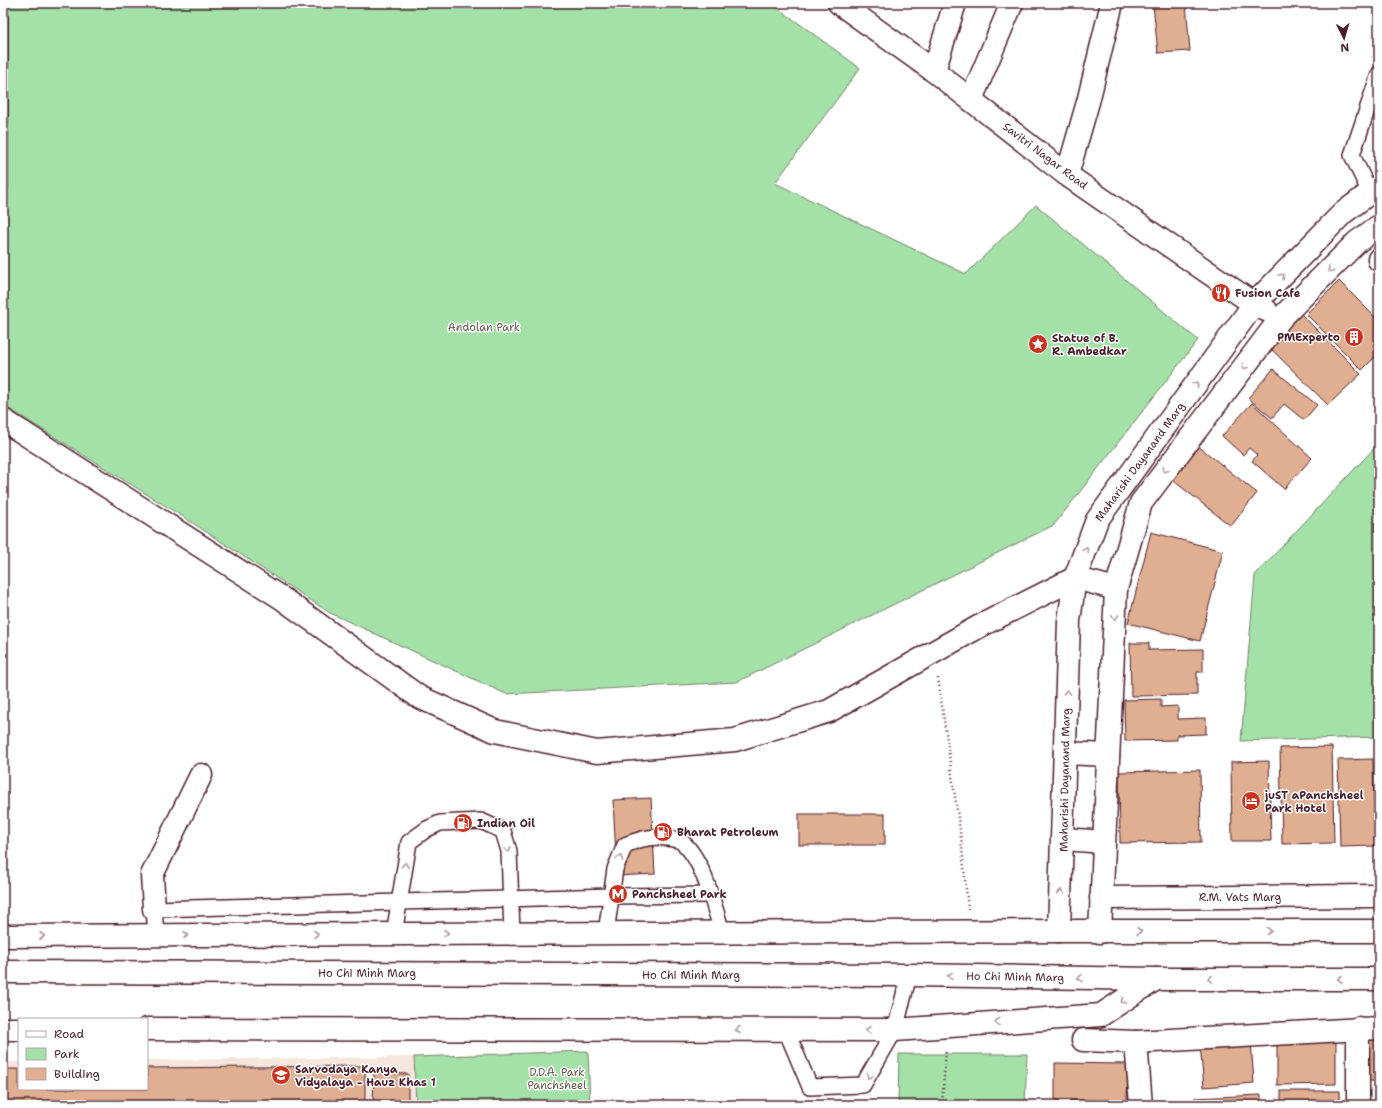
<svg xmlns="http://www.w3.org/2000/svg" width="1382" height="1108" viewBox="0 0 1382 1108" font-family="'Shantell Sans',sans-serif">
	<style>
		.built { fill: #f6e7de }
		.green { fill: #a4e1a8; stroke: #77806a }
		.building { fill: #e0af92; stroke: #4a1f2b }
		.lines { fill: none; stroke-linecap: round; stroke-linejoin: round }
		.service-casing { stroke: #4a1f2b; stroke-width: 18 }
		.minor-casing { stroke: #4a1f2b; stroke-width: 25 }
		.tertiary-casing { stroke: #4a1f2b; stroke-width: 25 }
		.primary-casing { stroke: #4a1f2b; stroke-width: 25 }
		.path { stroke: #4a1f2b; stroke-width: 2.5; stroke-dasharray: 1 3; stroke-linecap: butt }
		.service { stroke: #fff; stroke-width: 15 }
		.minor { stroke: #fff; stroke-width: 22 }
		.tertiary { stroke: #fff; stroke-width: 22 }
		.primary { stroke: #fff; stroke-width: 22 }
		.oneway { stroke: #ae9aa0 }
		.labels { text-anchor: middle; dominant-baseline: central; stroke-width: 3; stroke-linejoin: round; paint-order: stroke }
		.street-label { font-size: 11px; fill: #4a1f2b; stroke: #fff }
		.poi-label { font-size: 11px; font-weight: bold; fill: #4a1f2b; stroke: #fff; text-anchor: start }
		.park-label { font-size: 11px; fill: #655950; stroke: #fff }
	</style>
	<rect width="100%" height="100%" fill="#fff"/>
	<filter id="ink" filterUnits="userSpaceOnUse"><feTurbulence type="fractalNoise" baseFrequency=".025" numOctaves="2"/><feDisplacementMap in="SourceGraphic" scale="8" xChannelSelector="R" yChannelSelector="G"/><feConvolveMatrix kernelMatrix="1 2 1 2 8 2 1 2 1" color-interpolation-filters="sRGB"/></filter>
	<g filter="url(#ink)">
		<!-- built -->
		<path class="built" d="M414 1057 416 1105H3V1062H19V1089H147V1060Z"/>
		<!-- green -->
		<g class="green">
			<path d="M3 3H771L860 68 775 183 966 274 1036 205 1198 340 1054 525 737 682 506 694 330 613 185 518 3 405Z"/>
			<path d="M1379 443V737L1241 741 1255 575Z"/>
			<path d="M588 1051 590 1105H416L414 1057Z"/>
			<path d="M899 1054H1027L1025 1105H898Z"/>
		</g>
		<!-- building -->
		<g class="building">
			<path d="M982 3H1006L1005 7Z"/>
			<path d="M1186 3 1190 51 1158 53 1153 4Z"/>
			<rect x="3" y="15" width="5" height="109"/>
			<rect x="3" y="131" width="5" height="58"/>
			<path d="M1339 281 1379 321V353L1362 370 1306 314Z"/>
			<path d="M1298 311 1361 374 1328 405 1265 343Z"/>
			<path d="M1273 369 1317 405 1304 420 1284 404 1272 418 1248 398Z"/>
			<path d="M1252 403 1312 458 1284 489 1252 461 1257 455 1249 448 1243 455 1222 436Z"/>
			<path d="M1197 445 1257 493 1231 526 1170 478Z"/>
			<path d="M1151 532 1223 551 1200 641 1128 623Z"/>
			<path d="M1130 643H1149V650L1203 649V672H1197V695L1131 696Z"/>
			<path d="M1161 699V707L1178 706V719L1206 718V734L1177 735V740L1125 741 1124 700Z"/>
			<path d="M1332 747 1334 843 1282 844 1280 748Z"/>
			<path d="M1373 759 1375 846 1340 847 1338 760Z"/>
			<path d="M1269 761 1271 841H1232L1231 762Z"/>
			<path d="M1200 770 1201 842 1120 843 1119 772Z"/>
			<path d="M651 798 655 874 617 876 613 800Z"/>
			<rect x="799" y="814" width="86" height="31"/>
			<path d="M1367 1036H1379V1081H1366Z"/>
			<path d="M1277 1039H1336V1084L1277 1085Z"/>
			<path d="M1251 1042 1254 1083 1204 1087 1200 1045Z"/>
			<path d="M1055 1063 1128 1064 1127 1101 1055 1100Z"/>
			<path d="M365 1066V1105H3V1069H19V1089H147V1068Z"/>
			<path d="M374 1073 408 1074V1105H373Z"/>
			<rect x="1375" y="1088" width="4" height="17"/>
			<rect x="1281" y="1091" width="59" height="14"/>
			<path d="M1261 1095V1105H1194V1098Z"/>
		</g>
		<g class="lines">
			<defs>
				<g id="service">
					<path d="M1370 193 1352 155 1379 74"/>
					<path d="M606 933 615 869 625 845C642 838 655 835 673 839 676 840 680 840 682 842 703 859 714 906 722 932"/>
					<path d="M394 934 409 842 427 829 440 823 481 821 503 831 509 851 512 933"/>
					<path d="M156 935 154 909 612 896 711 895"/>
					<path d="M786 1030 810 1087 863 1085 895 1030 909 975"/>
				</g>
				<g id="minor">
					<path d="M934 71 955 3"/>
					<path d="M971 100 1012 3"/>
					<path d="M1067 175 1088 102 1112 3"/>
					<path d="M1379 259V260"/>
					<path d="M3 420 283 599 419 697 495 731 597 752 735 740 829 711 980 626 1075 578 1116 589"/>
					<path d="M1101 898 1379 896"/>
					<path d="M154 909 152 875 201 775"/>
					<path d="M1358 1028V1105"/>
					<path d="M1083 1040 1136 1042 1379 1028"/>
					<path d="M1136 1042 1141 1105"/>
				</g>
				<g id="tertiary">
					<path d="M839 3 934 71 1067 175 1254 304 1266 310"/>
					<path d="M1065 753 1108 755"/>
					<path d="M1064 839 1104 842"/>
					<path d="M1059 931 1069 621 1075 578 1097 520 1254 304 1343 213 1379 186"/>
					<path d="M1100 932 1116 589 1141 503 1281 318 1357 242 1379 226"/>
					<path d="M3 1029H19"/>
					<path d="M147 1029 895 1030 1101 1015 1156 979"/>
				</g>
				<g id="primary">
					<path d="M3 936 1059 931H1379"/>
					<path d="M3 972 909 975 1156 979H1379"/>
				</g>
			</defs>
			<!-- service casing -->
			<use href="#service" class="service-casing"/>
			<!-- minor casing -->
			<use href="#minor" class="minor-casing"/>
			<!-- tertiary casing -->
			<use href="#tertiary" class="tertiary-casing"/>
			<!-- primary casing -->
			<use href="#primary" class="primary-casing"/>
			<!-- path -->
			<g class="path">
				<path d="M938 678 961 838 968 909"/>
				<path d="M942 1105 946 1050"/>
			</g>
			<!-- service -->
			<use href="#service" class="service"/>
			<!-- minor -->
			<use href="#minor" class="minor"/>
			<!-- tertiary -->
			<use href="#tertiary" class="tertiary"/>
			<!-- primary -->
			<use href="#primary" class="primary"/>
		</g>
		<!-- one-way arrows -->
		<defs><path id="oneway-chevron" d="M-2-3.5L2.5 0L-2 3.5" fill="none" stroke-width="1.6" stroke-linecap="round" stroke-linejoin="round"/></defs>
		<g class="oneway">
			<use href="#oneway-chevron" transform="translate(1330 270) rotate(135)"/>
			<use href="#oneway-chevron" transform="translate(1282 276) rotate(-46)"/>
			<use href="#oneway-chevron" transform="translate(1244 367) rotate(127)"/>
			<use href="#oneway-chevron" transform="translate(1196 384) rotate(-54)"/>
			<use href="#oneway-chevron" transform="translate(1165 470) rotate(127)"/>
			<use href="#oneway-chevron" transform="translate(1086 550) rotate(-69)"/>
			<use href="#oneway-chevron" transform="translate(1115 617) rotate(93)"/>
			<use href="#oneway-chevron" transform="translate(1067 692) rotate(-88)"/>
			<use href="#oneway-chevron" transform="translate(508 850) rotate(78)"/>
			<use href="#oneway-chevron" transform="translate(620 858) rotate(-69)"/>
			<use href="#oneway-chevron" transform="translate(405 865) rotate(-80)"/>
			<use href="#oneway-chevron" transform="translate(1061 892) rotate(-88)"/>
			<use href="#oneway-chevron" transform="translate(1139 931)"/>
			<use href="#oneway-chevron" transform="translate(1269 931)"/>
			<use href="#oneway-chevron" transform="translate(446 933)"/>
			<use href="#oneway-chevron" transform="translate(316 934)"/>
			<use href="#oneway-chevron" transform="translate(186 935)"/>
			<use href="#oneway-chevron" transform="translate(42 936)"/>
			<use href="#oneway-chevron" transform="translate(950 976) rotate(-179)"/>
			<use href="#oneway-chevron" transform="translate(1080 978) rotate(-179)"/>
			<use href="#oneway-chevron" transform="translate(1210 979) rotate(180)"/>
			<use href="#oneway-chevron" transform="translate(1340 979) rotate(180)"/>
			<use href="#oneway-chevron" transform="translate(1123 1001) rotate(147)"/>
			<use href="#oneway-chevron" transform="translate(997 1022) rotate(176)"/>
			<use href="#oneway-chevron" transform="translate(738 1030) rotate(-180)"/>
			<use href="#oneway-chevron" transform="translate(868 1030) rotate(180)"/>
			<use href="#oneway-chevron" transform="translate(869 1076) rotate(120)"/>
		</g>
	</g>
	<!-- icons -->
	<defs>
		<symbol id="restaurant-disc" viewBox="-11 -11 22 22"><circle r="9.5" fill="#c8321e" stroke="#fff"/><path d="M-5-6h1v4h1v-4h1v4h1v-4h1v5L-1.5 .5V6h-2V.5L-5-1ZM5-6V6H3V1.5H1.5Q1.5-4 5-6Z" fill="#fff"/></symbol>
		<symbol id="building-disc" viewBox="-11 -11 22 22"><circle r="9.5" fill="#c8321e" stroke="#fff"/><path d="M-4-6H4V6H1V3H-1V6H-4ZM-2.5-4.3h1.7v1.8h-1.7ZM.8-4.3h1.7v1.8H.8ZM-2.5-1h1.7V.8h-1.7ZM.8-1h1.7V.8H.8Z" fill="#fff"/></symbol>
		<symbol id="sight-disc" viewBox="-11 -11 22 22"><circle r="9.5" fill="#c8321e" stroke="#fff"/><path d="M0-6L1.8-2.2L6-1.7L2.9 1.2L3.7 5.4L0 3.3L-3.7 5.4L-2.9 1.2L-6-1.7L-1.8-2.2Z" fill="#fff"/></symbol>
		<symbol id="hotel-disc" viewBox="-11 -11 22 22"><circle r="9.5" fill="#c8321e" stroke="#fff"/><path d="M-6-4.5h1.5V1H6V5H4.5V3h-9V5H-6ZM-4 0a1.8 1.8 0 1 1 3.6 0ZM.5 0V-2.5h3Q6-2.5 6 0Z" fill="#fff"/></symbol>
		<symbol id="fuel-disc" viewBox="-11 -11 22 22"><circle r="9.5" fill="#c8321e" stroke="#fff"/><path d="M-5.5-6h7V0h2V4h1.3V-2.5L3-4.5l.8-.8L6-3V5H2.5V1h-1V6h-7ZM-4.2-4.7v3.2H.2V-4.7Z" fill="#fff"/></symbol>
		<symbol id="metro-disc" viewBox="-11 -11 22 22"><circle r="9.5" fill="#c8321e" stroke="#fff"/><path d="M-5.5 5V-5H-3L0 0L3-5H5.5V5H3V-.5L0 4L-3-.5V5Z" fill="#fff"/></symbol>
		<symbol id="school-disc" viewBox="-11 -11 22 22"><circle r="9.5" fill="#c8321e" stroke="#fff"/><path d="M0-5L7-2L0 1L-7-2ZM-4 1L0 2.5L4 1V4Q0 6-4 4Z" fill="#fff"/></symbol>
	</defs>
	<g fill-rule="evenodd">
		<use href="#restaurant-disc" x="1210" y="282" width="22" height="22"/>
		<use href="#building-disc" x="1343" y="326" width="22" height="22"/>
		<use href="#sight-disc" x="1027" y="333" width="22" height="22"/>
		<use href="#hotel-disc" x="1240" y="790" width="22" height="22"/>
		<use href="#fuel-disc" x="452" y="812" width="22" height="22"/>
		<use href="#fuel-disc" x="652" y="821" width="22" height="22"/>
		<use href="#metro-disc" x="607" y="883" width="22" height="22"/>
		<use href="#school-disc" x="270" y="1064" width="22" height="22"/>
	</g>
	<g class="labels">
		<!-- street labels -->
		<g class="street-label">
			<text transform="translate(1045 156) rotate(37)">Savitri Nagar Road</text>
			<text transform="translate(1140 462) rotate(-54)">Maharishi Dayanand Marg</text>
			<text transform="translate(1065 780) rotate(-89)">Maharishi Dayanand Marg</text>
			<text x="1240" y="897">R.M. Vats Marg</text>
			<text x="367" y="973">Ho Chi Minh Marg</text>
			<text x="691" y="975">Ho Chi Minh Marg</text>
			<text transform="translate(1015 977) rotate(1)">Ho Chi Minh Marg</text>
		</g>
		<!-- poi labels -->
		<g class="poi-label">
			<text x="1235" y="293">Fusion Cafe</text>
			<text x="1340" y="337" text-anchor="end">PMExperto</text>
			<text x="1052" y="338">Statue of B.<tspan x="1052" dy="13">R. Ambedkar</tspan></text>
			<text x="1265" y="795">juST aPanchsheel<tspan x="1265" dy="13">Park Hotel</tspan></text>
			<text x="477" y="823">Indian Oil</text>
			<text x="677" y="832">Bharat Petroleum</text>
			<text x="632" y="894">Panchsheel Park</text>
			<text x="295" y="1069">Sarvodaya Kanya<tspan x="295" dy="13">Vidyalaya - Hauz Khas 1</tspan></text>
		</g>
		<!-- park labels -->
		<g class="park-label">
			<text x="484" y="327">Andolan Park</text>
			<text x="557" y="1072">D.D.A. Park<tspan x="557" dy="13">Panchsheel</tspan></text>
		</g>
	</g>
	<!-- margin -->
	<rect width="1382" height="1108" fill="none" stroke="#fff" stroke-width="16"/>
	<rect x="8" y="8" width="1366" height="1092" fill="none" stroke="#4a1f2b" stroke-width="1.5" filter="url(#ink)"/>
	<!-- legend -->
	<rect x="18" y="1018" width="130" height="72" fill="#ffffff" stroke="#b7a5aa"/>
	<rect x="26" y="1031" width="20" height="6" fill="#ffffff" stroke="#b7a5aa"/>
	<text x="54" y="1038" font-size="12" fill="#4a1f2b">Road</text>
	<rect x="26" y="1048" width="20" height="12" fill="#a4e1a8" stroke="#b7a5aa"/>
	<text x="54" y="1058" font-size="12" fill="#4a1f2b">Park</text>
	<rect x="26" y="1068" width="20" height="12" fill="#e0af92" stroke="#b7a5aa"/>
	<text x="54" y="1078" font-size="12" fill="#4a1f2b">Building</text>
	<!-- north arrow -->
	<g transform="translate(1344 38) rotate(175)" stroke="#ffffff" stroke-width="3" paint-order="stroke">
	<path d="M0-3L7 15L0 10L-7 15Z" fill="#4a1f2b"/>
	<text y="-6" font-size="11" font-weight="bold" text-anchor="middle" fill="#4a1f2b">N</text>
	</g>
</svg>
